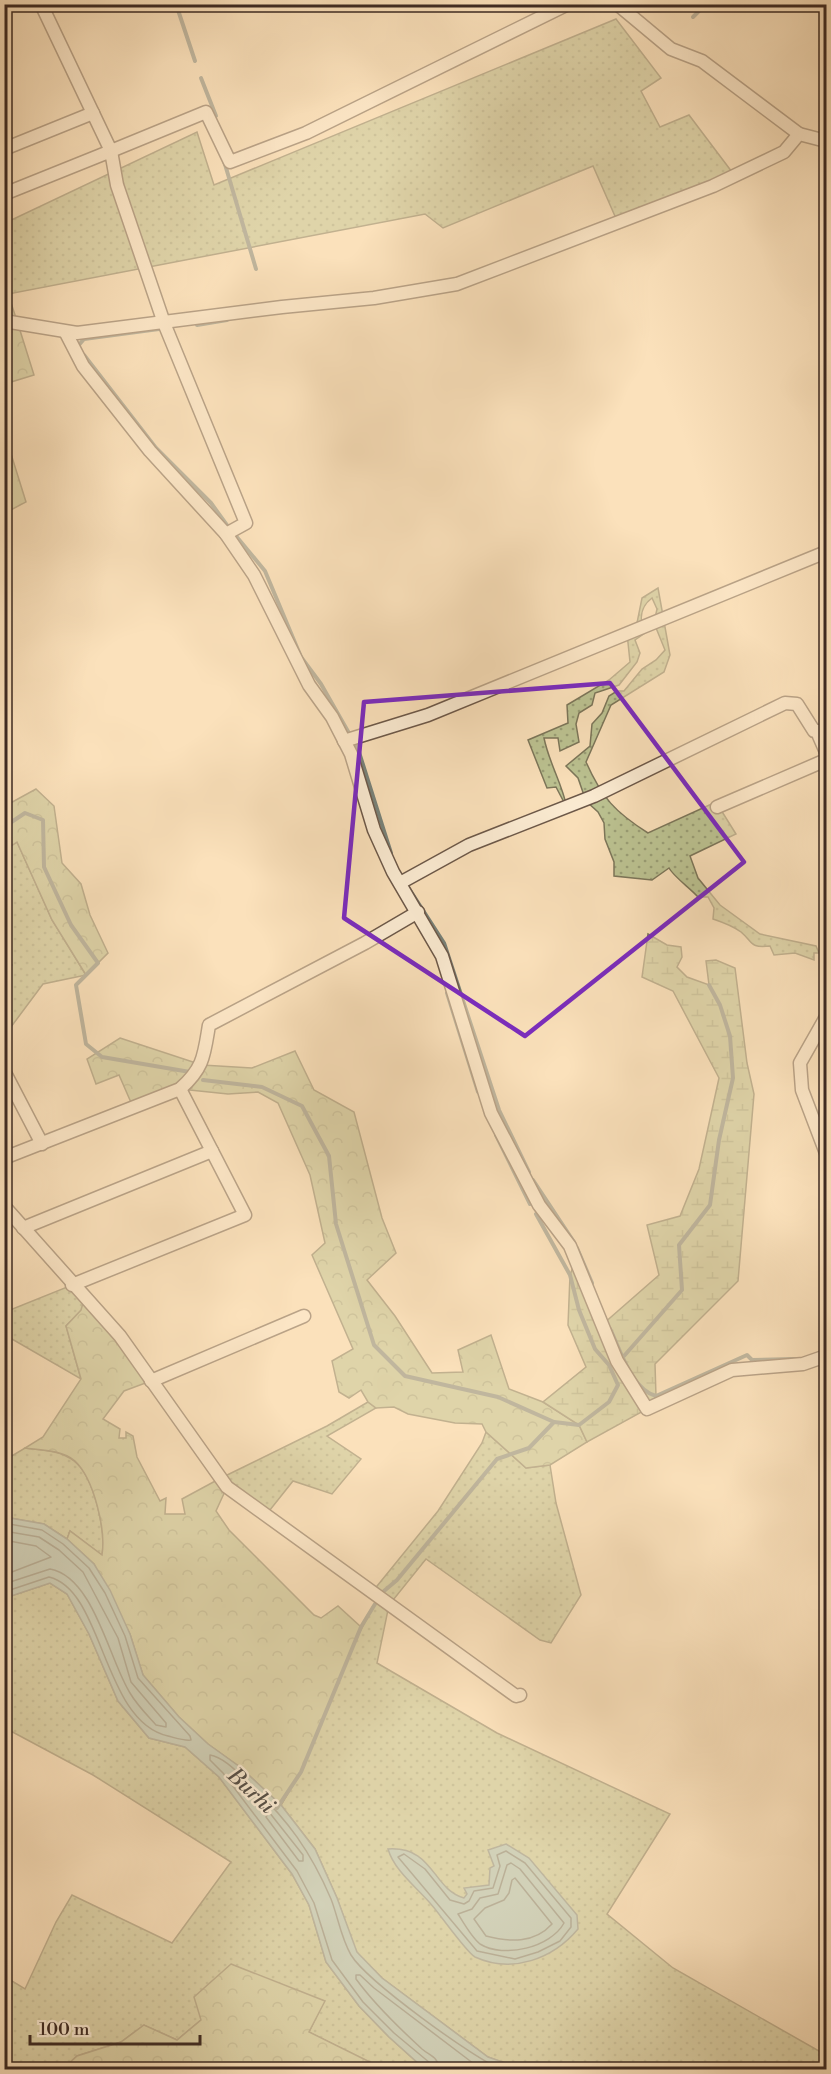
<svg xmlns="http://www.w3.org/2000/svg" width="831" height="2074" viewBox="0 0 831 2074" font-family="'Libre Bodoni',serif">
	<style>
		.grass { fill: url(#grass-dots); stroke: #7c765a; stroke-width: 1.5 }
		.forest { fill: url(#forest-crowns); stroke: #7c765a; stroke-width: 1.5 }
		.wetland { fill: url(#wetland-marsh); stroke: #7c765a; stroke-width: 1.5 }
		.water { fill: #9fbdb4; stroke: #78827a; stroke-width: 1.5 }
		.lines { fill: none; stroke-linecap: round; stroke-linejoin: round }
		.shore { stroke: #6e746c; stroke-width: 1.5 }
		.stream { stroke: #78827a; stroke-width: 4 }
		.street-casing { stroke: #6c5849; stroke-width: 15 }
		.street { stroke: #fcecd3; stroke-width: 12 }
		.marked { fill: none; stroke: #7b2cbf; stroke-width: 4.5; stroke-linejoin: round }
		.labels { text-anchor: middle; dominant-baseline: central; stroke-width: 5; stroke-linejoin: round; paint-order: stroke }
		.water-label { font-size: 22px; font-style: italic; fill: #564f47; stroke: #fcecd3 }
	</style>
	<defs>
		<pattern id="grass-dots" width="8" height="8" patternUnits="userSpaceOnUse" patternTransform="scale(1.5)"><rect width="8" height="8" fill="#bcc392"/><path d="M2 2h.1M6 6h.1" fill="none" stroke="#9a9f77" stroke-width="1.8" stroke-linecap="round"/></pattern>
		<pattern id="forest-crowns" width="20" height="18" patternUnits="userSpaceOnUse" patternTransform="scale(1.5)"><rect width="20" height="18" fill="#bcc392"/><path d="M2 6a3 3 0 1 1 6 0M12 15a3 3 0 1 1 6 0" fill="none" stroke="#9a9f77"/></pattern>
		<pattern id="wetland-marsh" width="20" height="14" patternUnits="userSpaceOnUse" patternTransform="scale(1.5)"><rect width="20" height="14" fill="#bcc392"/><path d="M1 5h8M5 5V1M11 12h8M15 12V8" fill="none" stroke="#9a9f77"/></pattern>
	</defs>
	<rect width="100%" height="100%" fill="#fbe1bb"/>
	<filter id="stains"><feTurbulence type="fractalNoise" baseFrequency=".00333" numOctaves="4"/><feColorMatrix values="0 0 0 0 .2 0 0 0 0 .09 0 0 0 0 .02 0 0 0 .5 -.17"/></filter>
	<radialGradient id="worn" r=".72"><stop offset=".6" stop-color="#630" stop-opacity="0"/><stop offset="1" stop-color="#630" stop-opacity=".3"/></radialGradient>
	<!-- grass -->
	<g class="grass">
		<path d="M616 19 661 78 641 91 660 127 689 115 735 176 618 223 593 166 443 228 425 214 8 294 18 324 5 321V223L197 132 214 185Z"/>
		<path d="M658 588 670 655 664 672 611 705 586 762C602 798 615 812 648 833L716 802 736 834 690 856 698 878 720 905 760 934 816 946 819 953H814V960L795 953 774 955 770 946C749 948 754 943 741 932 733 926 722 922 713 919L714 908 708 897H698C690 888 674 877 669 868L652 880 614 876V862L605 839 604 823 598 812 586 801 578 778 566 766 590 746 592 724 602 713 609 696 617 691H624L642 669 656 660 665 650 654 623 657 609 652 598C640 607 639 620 645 633L635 640 640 653 637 662 619 685 595 693 592 705 579 713 576 724 579 742 560 751 558 738H544C549 763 562 783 567 808L556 787 547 788 528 740 568 723 567 705 609 680 630 662 627 633 637 623 642 598Z"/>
		<path d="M17 842 52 920 86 975 43 984 5 1035V975L12 965 5 962V850Z"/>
		<path d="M72 1285 85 1296 82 1310 66 1326 81 1379 5 1335V1312Z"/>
		<path d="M368 1402 376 1408 327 1436 361 1459 332 1494 293 1481 266 1515 219 1479 327 1426Z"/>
		<path d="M486 1432 526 1468 550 1465 556 1503 581 1595 551 1643 540 1640 426 1559 389 1605 377 1663 497 1733 670 1814 607 1914 673 1968 826 2055V2069L809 2067 723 2070 644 2065 611 2070H523L488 2057 382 1978 356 1952 337 1898 315 1849 281 1805C319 1741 337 1668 375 1604L373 1591 438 1511 482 1443Z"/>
		<path d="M25 1448C41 1450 60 1450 74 1461 94 1476 106 1531 102 1555L70 1531 67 1539 44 1524 5 1517V1460Z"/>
		<path d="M50 1583 67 1594 89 1634 118 1701 149 1738 185 1747 219 1777 292 1874 309 1905 326 1962 359 2006 389 2037 418 2063 431 2069H383L309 2032 324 2001 201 2020 177 2040 144 2025 121 2042 77 2056 63 2069H5L4 1976 25 1989 56 1922 72 1895 172 1943 231 1862 93 1775 5 1728V1598Z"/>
	</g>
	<!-- forest -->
	<g class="forest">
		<path d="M4 321 18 324 34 375 11 382 5 371Z"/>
		<path d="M7 441 26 502 5 513 4 442Z"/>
		<path d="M36 789 54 806 62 863 81 884 90 915 108 953 86 975 52 920 17 842 5 850V806Z"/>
		<path d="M120 1038 202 1065 252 1068 295 1051 314 1090 354 1112 382 1218 396 1253 367 1280 395 1316 432 1373 463 1372 458 1350 491 1335 509 1389 543 1402 579 1425 587 1442 550 1465 526 1468 486 1432 482 1424 455 1423 408 1414 394 1407 376 1408 368 1402 361 1390 349 1398 339 1392 332 1361 353 1349 312 1255 325 1243 310 1175 278 1103 258 1092 228 1094 180 1089 133 1107 119 1075 96 1084 87 1059Z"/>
		<path d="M85 1296 151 1381 124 1391 103 1419 120 1429 119 1438H126V1432L133 1436 137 1457 160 1501 166 1498 165 1514H185L182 1499 219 1479 227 1487 216 1511 229 1530 314 1615 321 1618 338 1606 361 1627 301 1772 281 1805 240 1767 208 1744 179 1717 143 1675 130 1634 94 1564 67 1539 70 1531 102 1555C106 1530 94 1479 75 1461 62 1450 41 1450 25 1448L43 1437 81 1379 66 1326 81 1310Z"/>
		<path d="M231 1964 325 2001 309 2032 384 2069H63L77 2056 121 2042 144 2025 177 2040 201 2020 194 1997Z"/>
	</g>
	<!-- wetland -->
	<path class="wetland" d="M648 934 667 945 681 947 682 957 677 967 687 977 709 985 706 961 716 960 735 968 747 1063 754 1094 738 1281 655 1364 656 1396 647 1409 587 1442 579 1425 543 1402 586 1367 568 1325 570 1275 576 1259 603 1324 659 1275 647 1225 680 1216 699 1169 719 1078 673 991 642 977Z"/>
	<!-- water -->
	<g class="water">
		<path d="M4 1517 44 1524 67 1539 94 1564 110 1590 130 1634 143 1675 179 1717 208 1744 240 1767 281 1805 315 1849 337 1898 357 1952 382 1978 488 2057 523 2069H431L418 2063 389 2037 359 2006 326 1962 309 1905 292 1874 219 1777 185 1747 149 1738 118 1701 89 1634 67 1594 50 1583 5 1598Z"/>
		<path d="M506 1844 529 1858 577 1915 578 1929C553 1959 512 1974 475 1957 466 1952 440 1914 430 1903 416 1887 394 1870 388 1849 434 1846 432 1889 464 1898L467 1894 464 1888 489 1885 490 1868 494 1866 488 1850Z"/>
	</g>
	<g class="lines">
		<!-- shore -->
		<g class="shore">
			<path d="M4 1523 42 1530 63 1544 89 1568 105 1593 125 1636 138 1678 190 1736 191 1740C184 1741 176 1738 168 1736 102 1721 104 1590 49 1577L4 1592"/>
			<path d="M4 1531 39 1537 59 1550 83 1572 118 1638 131 1682 166 1723V1727L156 1725C147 1715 137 1705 130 1693 109 1660 94 1577 50 1569L4 1584"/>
			<path d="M4 1540 36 1546 51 1557 4 1575"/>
			<path d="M269 1812 303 1855V1861H299L266 1817Z"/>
			<path d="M506 1851 525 1863 571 1918V1927L560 1941 538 1952 515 1959 477 1951 398 1857 404 1854 425 1869 450 1900 464 1904 469 1901 474 1891 493 1888 500 1866 497 1855Z"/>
			<path d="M511 1863 520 1869 564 1923C551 1947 504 1959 480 1944 472 1938 463 1922 458 1914L472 1909 480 1898 498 1894 507 1865Z"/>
			<path d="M515 1878 552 1924C534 1944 509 1942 486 1936L474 1919 485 1908 504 1900 509 1893 512 1880Z"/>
			<path d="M432 2070 430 2063 394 2033 363 2002 332 1960 314 1903 297 1871 223 1773 210 1760V1755C224 1757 240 1775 250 1784 288 1820 311 1852 331 1899 338 1917 341 1938 351 1955 367 1981 474 2059 503 2070"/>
			<path d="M439 2070C439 2057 430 2056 422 2049 398 2027 375 2005 356 1979V1975H360L374 1988 482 2070"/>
		</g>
		<!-- stream -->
		<g class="stream">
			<path d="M176 4 195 61"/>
			<path d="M693 17 706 4"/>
			<path d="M201 78 216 116"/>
			<path d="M224 161 256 269"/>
			<path d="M197 325 227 320"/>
			<path d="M78 346 84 339 159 329"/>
			<path d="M84 355 156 448 211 503 229 528"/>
			<path d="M236 536 265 571 301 657 321 684 358 749 391 853"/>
			<path d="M4 827 25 813 43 820 44 867 71 925 98 963 76 985 86 1044 102 1057 190 1072"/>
			<path d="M406 884 444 943 499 1110 529 1172"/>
			<path d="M447 993 478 1092"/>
			<path d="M203 1080 262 1087 302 1106 329 1156 336 1224 374 1345 405 1376 498 1397 554 1422 529 1448 497 1459 397 1580 384 1591"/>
			<path d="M496 1135 530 1204"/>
			<path d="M533 1180 574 1242"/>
			<path d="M536 1214 570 1275 579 1310 595 1349 609 1365 618 1385 609 1402 579 1425 554 1422"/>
			<path d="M577 1248 592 1283"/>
			<path d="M610 1329C621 1351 631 1389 656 1396L747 1355 752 1360 795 1359"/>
			<path d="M624 1356 682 1290 679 1245 710 1205 719 1140 733 1078 730 1036 720 1005 709 985"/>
			<path d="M277 1808 301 1772 361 1627 375 1604"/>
		</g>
		<defs>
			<g id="street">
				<path d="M41 4 111 151 206 112 230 162 306 133 568 4"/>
				<path d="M617 4 671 49 702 61 799 134"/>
				<path d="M4 149 93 113"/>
				<path d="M4 194 111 151 117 185 164 323 246 523 226 534"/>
				<path d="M4 321 77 333 282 307 374 298 457 284 713 186 784 152 799 134 826 141"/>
				<path d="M66 333 83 366 150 451 226 534 254 575 309 685 332 717 351 754 374 830 393 872 442 956 491 1113 539 1205 570 1246 617 1361 647 1409 732 1370 803 1364 826 1356"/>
				<path d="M826 729 819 736 826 752"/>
				<path d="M344 741 428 715 826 552"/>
				<path d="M717 807 826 760"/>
				<path d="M400 883 469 845 594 796 785 703 797 704 814 731H823"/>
				<path d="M826 1017 800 1063 802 1090 826 1153"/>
				<path d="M4 1071 42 1144"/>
				<path d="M4 1158 180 1089C204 1068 204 1055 209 1025L365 943 418 912"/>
				<path d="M4 1206 120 1336 227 1487 516 1696 520 1695"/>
				<path d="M23 1228 212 1151 180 1089"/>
				<path d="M72 1285 245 1215 212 1151"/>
				<path d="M151 1381 304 1316"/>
			</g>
		</defs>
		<!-- street casing -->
		<use href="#street" class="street-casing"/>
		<!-- street -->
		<use href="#street" class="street"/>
	</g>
	<!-- marked area -->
	<path d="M0 0H831V2074H0ZM610 683 744 862 525 1036 344 918 364 702Z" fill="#fbe1bb" fill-opacity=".55" fill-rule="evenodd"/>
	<path class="marked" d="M610 683 744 862 525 1036 344 918 364 702Z"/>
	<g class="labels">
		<!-- water labels -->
		<g class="water-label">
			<text transform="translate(251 1791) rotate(43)">Burhi</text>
		</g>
	</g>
	<!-- margin -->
	<rect width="831" height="2074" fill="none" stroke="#fbe1bb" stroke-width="24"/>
	<rect x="6" y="6" width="819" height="2062" fill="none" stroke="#3d2a23" stroke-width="3"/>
	<rect x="12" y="12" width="807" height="2050" fill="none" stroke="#3d2a23" stroke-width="1.5"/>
	<!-- scale -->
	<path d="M30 2035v9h170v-9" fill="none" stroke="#3d2a23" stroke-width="3"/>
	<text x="39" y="2035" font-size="18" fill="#3d2a23" stroke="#fcecd3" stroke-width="4.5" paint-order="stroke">100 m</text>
	<rect width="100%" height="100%" filter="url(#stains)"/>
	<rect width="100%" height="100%" fill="url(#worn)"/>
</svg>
